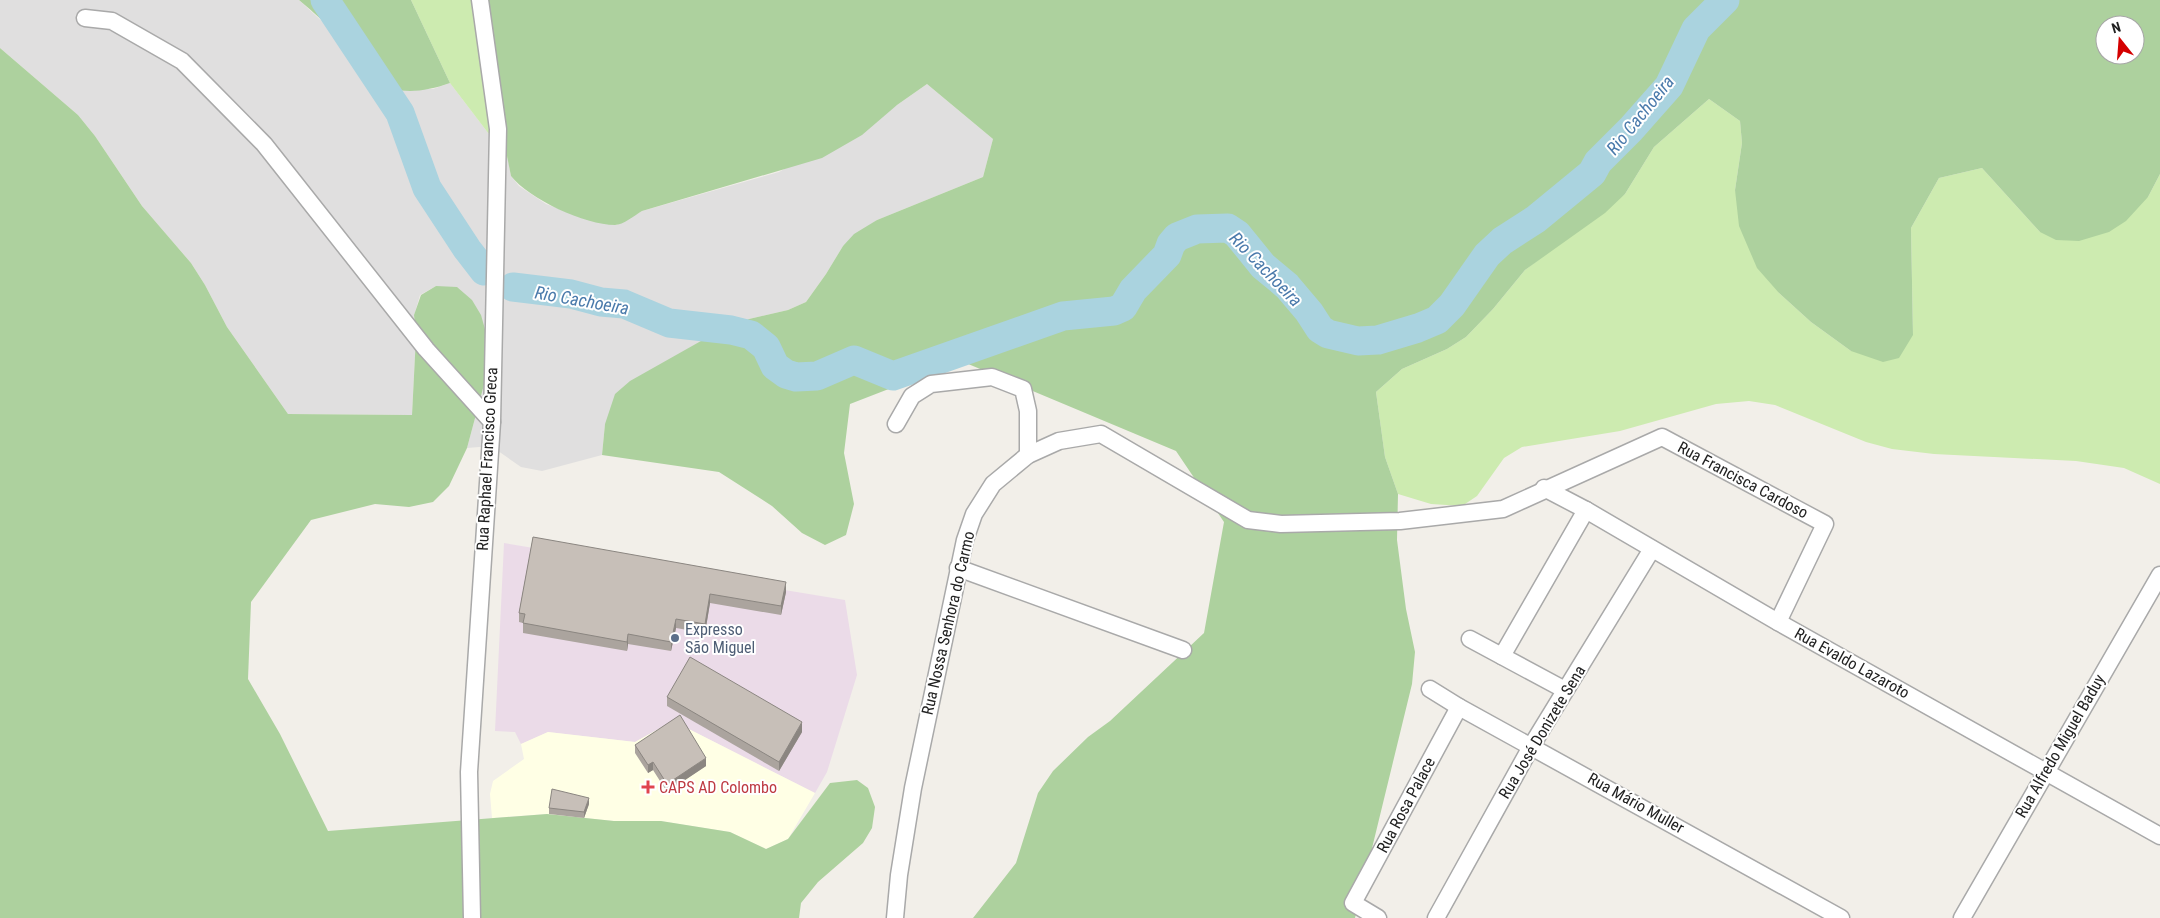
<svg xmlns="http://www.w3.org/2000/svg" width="2160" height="918" viewBox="0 0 2160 918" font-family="'Roboto Condensed',sans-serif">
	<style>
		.residential { fill: #e0dfdf }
		.industrial { fill: #ebdbe8 }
		.education { fill: #ffffe5 }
		.grass { fill: #cdebb0 }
		.forest { fill: #add19e; fill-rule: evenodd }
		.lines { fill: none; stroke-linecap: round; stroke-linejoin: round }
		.river { stroke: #aad3df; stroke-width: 29 }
		.minor-casing { stroke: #a9a9a9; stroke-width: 19 }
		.minor { stroke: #fff; stroke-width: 16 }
		.wall { fill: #aba49e }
		.shaded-wall { fill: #8b8681 }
		.building { fill: #c7bfb8; stroke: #8b8681 }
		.service-dot { fill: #5c6f8a; stroke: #fff; stroke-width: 2 }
		.health-dot { fill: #e0444e; stroke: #fff; stroke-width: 2 }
		.labels { text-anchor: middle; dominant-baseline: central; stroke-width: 4; stroke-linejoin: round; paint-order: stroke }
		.street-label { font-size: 16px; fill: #222; stroke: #fff }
		.service-label { font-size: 16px; fill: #4e5e75; stroke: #fff; text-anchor: start }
		.health-label { font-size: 16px; fill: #be3a42; stroke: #fff; text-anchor: start }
		.water-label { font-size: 18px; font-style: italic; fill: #4a7aab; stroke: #fff }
	</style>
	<rect width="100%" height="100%" fill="#f2efe9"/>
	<!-- residential -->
	<path class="residential" d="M0 0H299L327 26 347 57 369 79 390 89H433L450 83 508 159 511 176 519 186 546 204 592 221 617 225 642 211 779 172 897 105 927 84 993 139 983 177 877 220 843 246 826 274 806 302 788 310 749 319 724 328 683 353 605 424 602 455 542 471 521 467 491 446 467 448 485 381 436 286 420 295 414 316 416 336 412 415 288 414 227 327 205 285 191 263 142 206 95 136 78 115 0 48Z"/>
	<!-- industrial -->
	<path class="industrial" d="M504 543 845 600 857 675 827 772 815 793 673 721 635 742 548 732 521 744 515 732 495 731Z"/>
	<!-- education -->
	<path class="education" d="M673 721 815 793 788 839 766 849 730 832 661 821H614L547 814 492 818 490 794 493 781 524 759 521 744 548 732 635 742Z"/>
	<!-- grass -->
	<g class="grass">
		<path d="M411 0H476L508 159 450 83Z"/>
		<path d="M1709 99 1740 121 1742 143 1735 190 1779 293 1811 322 1851 351 1913 335 1911 228 1939 178 1982 168 2040 232 2148 197 2160 174V484L2124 468 2076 461 1934 454 1892 449 1866 442 1775 405 1749 401 1716 404 1620 431 1522 447 1504 458 1477 496 1462 506 1431 504 1398 494 1385 457 1376 392 1402 369 1447 349 1466 337 1493 309 1525 270 1625 194 1654 147Z"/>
	</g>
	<!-- forest -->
	<g class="forest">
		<path d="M299 0H411L450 83C408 98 375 93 347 56 340 47 335 36 328 27 320 17 309 9 299 0Z"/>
		<path d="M476 0H2160V174L2148 197 2126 221 2109 232 2079 241 2056 240 2040 232 1982 168 1939 178 1911 228 1913 335 1899 358 1883 362 1851 351 1811 322 1779 293 1757 268 1739 226 1735 190 1742 143 1740 121 1709 99 1654 147 1625 194 1605 213 1525 270 1493 309 1466 337 1447 349 1402 369 1376 392 1385 457 1398 494 1397 540 1406 609 1415 652 1412 684 1355 918H973L1016 863 1038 793 1053 771 1088 737 1110 721 1204 633 1224 522 1176 451 961 361 850 404 844 453 854 504 846 535 825 545 802 533 772 506 719 472 602 455 605 424 615 394 630 381 724 328 749 319 788 310 806 302 826 274 843 246 854 234 877 220 983 177 993 139 927 84 897 105 862 135 822 158 642 211C635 215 623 225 615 225 585 225 529 199 511 176ZM2105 25H2135V55H2105Z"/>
		<path d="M0 48 78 115 95 136 142 206 191 263 205 285 227 327 288 414 412 415 416 336 414 315 421 295 436 286 457 287 472 300 481 315 488 340 485 381 467 448 449 486 433 502 409 507 375 504 311 520 251 602 248 679 280 734 328 831 547 814 614 821H661L730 832 766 849 788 839 830 783 857 780 868 788 875 807 872 828 863 843 818 882 801 903 799 918H0Z"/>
	</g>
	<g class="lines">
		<!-- river -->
		<g class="river">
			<path d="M325 0 400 113 427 188 467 249 484 271"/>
			<path d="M513 287 571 294 601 302 624 304 669 323 731 330 751 335 766 347 775 366 786 374 796 377 817 376 854 360 893 376 1063 316 1114 311 1123 307 1133 290 1167 255 1171 244 1177 237 1197 229 1228 228 1237 234 1263 266 1287 286 1309 312 1320 329 1328 334 1358 341 1378 340 1418 328 1437 320 1452 305 1487 255 1502 241 1536 219 1592 173 1598 162 1631 129 1669 86 1696 29 1725 0"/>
		</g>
		<defs>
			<g id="minor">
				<path d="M85 18 112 21 182 61 264 144 426 349 492 422"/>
				<path d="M896 424 912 396 931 384 992 377 1023 389 1028 411V455"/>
				<path d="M1544 488 1586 510 1778 622 2160 836"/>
				<path d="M958 568 1183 650"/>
				<path d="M1470 639 1565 690"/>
				<path d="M1502 656 1586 510"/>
				<path d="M1430 689 1459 707 1841 918"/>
				<path d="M472 918 469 772 492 422 498 129 480 0"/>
				<path d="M895 918 899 875 913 788 965 540 974 514 993 484 1028 455 1059 441 1101 434 1248 520 1281 524 1400 521 1503 509 1662 437 1825 524 1778 622"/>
				<path d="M1378 918 1353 903 1459 707"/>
				<path d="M1436 918 1532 745 1652 549"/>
				<path d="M1962 918 2160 575"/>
			</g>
		</defs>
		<!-- minor casing -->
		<use href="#minor" class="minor-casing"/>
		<!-- minor -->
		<use href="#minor" class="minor"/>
	</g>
	<!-- wall -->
	<g class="wall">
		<path d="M533 537 786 592 781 615 710 603 705 633 676 628 671 651 628 644 627 651 523 633V623L519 622V613Z"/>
		<path d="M667 697 802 732 779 771 667 706Z"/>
		<path d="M635 745 706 766 667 792 653 770 648 773 635 753Z"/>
		<path d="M589 804 584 818 549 814V808Z"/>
	</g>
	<!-- shaded-wall -->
	<g class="shaded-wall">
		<path d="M786 582V592L781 615V606Z"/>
		<path d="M710 594V603L705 633V624Z"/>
		<path d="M676 619V628L671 651V642Z"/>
		<path d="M628 634V644L627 651V642Z"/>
		<path d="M802 722V732L779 771V762Z"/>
		<path d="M706 758V766L667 792V784Z"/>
		<path d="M653 762V770L648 773V765Z"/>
		<path d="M589 798V804L584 818V812Z"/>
	</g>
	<!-- building -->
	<g class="building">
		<path d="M533 537 786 582 781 606 710 594 705 624 676 619 671 642 628 634 627 642 523 623 525 614 519 613Z"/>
		<path d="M690 657 802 722 779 762 667 697Z"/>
		<path d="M680 715 706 758 667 784 653 762 648 765 635 745Z"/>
		<path d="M552 789 589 798 584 812 549 808Z"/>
	</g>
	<!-- markers -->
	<circle class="service-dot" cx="675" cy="638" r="5"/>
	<path class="health-dot" d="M645.5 779.5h5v5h5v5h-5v5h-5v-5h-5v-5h5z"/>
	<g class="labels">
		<!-- street labels -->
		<g class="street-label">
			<text transform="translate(487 459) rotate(-87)">Rua Raphael Francisco Greca</text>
			<text transform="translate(1743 480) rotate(28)">Rua Francisca Cardoso</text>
			<text transform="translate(948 623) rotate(-77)">Rua Nossa Senhora do Carmo</text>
			<text transform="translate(1852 663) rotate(29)">Rua Evaldo Lazaroto</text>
			<text transform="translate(1542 732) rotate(-59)">Rua José Donizete Sena</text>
			<text transform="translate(2060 746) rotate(-60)">Rua Alfredo Miguel Baduy</text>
			<text transform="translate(1636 803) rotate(29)">Rua Mário Muller</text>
			<text transform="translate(1406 805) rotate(-62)">Rua Rosa Palace</text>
		</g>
		<!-- service labels -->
		<g class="service-label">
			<text x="685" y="629">Expresso<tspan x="685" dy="18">São Miguel</tspan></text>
		</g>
		<!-- health labels -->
		<g class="health-label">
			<text x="659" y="787">CAPS AD Colombo</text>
		</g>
		<!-- water labels -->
		<g class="water-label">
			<text transform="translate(1640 115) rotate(-51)">Rio Cachoeira</text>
			<text transform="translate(1266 269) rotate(46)">Rio Cachoeira</text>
			<text transform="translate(582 300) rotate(10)">Rio Cachoeira</text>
		</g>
	</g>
	<!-- north arrow -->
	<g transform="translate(2120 40) rotate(343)"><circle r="24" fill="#ffffff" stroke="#a7a7a7"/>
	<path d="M0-4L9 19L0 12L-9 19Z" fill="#d40000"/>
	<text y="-8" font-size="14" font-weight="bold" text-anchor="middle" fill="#222222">N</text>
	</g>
</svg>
